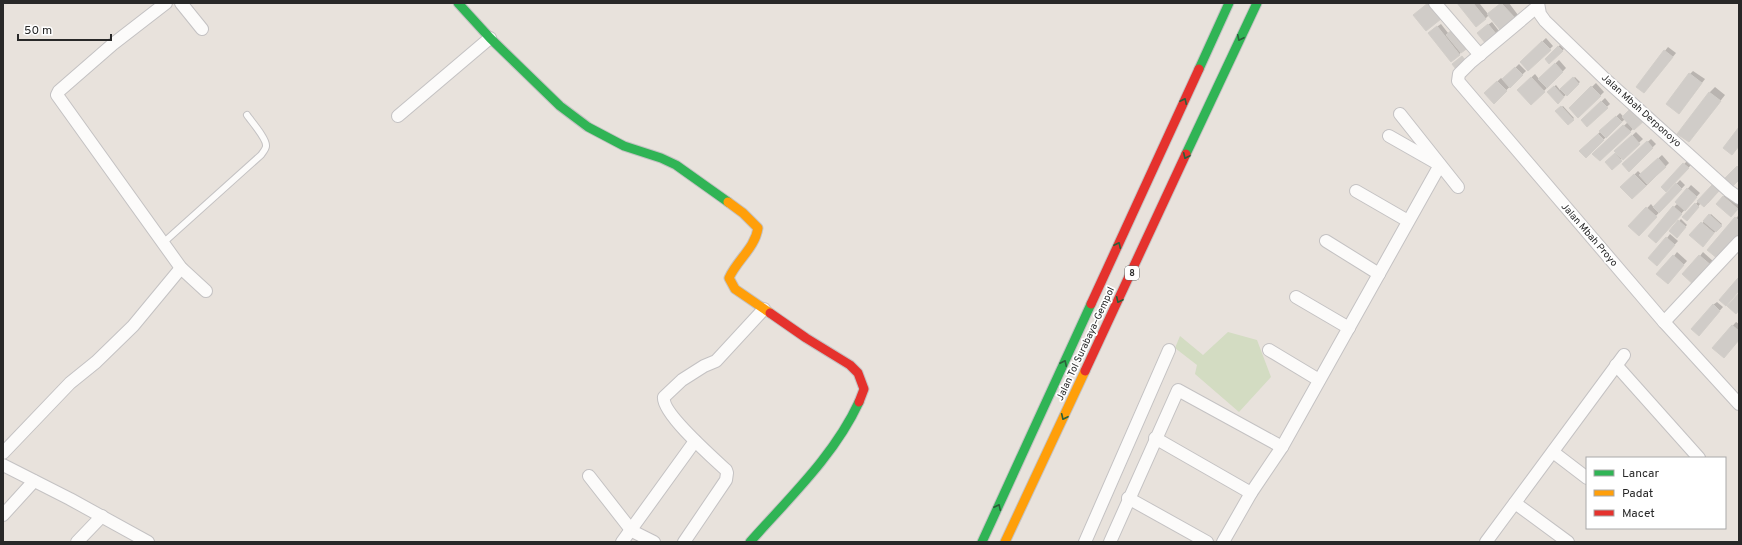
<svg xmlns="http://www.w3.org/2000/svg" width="1742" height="545" viewBox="0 0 1742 545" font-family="Overpass,sans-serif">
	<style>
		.cemetery { fill: #d3dcc2 }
		.shadow { fill: #0003 }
		.building { fill: #d0ccc8; stroke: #d2cec9 }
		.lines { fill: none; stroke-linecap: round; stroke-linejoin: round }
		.lane-casing { stroke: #c4c2c3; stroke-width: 8 }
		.street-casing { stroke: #c4c2c3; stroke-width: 14 }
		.fast-casing { stroke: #c4c2c3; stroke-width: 11 }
		.slow-casing { stroke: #c4c2c3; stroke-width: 11 }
		.jam-casing { stroke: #c4c2c3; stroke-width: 11 }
		.lane { stroke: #fcfbfa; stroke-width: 6 }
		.street { stroke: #fcfbfa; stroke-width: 12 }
		.fast { stroke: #30b455; stroke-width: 9 }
		.slow { stroke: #ff9f0a; stroke-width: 9 }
		.jam { stroke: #e5322d; stroke-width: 9 }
		.oneway { stroke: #2b603a }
		.labels { text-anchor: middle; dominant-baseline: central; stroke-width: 3.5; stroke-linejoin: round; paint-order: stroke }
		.shield { fill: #fff; stroke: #686868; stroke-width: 1 }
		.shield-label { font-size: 9px; font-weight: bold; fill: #282828 }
		.street-label { font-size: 10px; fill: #282828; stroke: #fff }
	</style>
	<rect width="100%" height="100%" fill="#e8e2dc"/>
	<!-- cemetery -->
	<path class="cemetery" d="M1228 332 1257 340 1271 377 1239 412 1195 374 1197 365 1175 348 1180 336 1203 355Z"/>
	<!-- shadow -->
	<g class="shadow">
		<path d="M1458 3H1482L1480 4 1488 14 1502 3H1509L1518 15 1501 29 1489 15 1485 19Z"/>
		<path d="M1492 22 1499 31 1486 42 1482 29Z"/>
		<path d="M1441 24 1462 51 1459 55 1432 30Z"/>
		<path d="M1546 38 1553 46 1528 70 1521 62Z"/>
		<path d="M1560 45 1564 49 1549 62 1546 59Z"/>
		<path d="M1668 47 1676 53 1644 92 1637 87Z"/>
		<path d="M1559 60 1566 68 1544 91 1518 90 1535 74 1539 79Z"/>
		<path d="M1519 64 1526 71 1494 102 1485 93 1501 78 1503 80Z"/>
		<path d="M1693 71 1705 79 1682 109 1690 74Z"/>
		<path d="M1575 77 1580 82 1558 102 1548 92 1556 85 1560 90Z"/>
		<path d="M1596 83 1604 92 1578 117 1570 108Z"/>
		<path d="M1715 87 1725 95 1689 141 1710 92Z"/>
		<path d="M1605 98 1610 104 1587 125 1582 120Z"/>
		<path d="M1563 106 1574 118 1568 124 1557 111Z"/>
		<path d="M1620 113 1634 128 1600 160 1594 154 1628 122 1625 119 1603 140 1580 151Z"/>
		<path d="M1636 132 1643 139 1612 168 1606 162 1617 152 1616 151Z"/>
		<path d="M1651 139 1656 144 1629 170 1623 164Z"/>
		<path d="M1662 155 1669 163 1646 186 1622 187 1638 171 1641 174Z"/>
		<path d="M1688 160 1692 164 1666 191 1662 187Z"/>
		<path d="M1680 180 1685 185 1638 235 1630 226 1651 204 1654 208Z"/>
		<path d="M1716 182 1722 187 1708 203H1701L1687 219 1684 217Z"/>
		<path d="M1691 185 1700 193 1659 238 1674 207 1678 203 1676 202Z"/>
		<path d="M1727 193 1739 204V208L1735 212 1723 197Z"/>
		<path d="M1711 214 1722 224 1706 242 1691 235Z"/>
		<path d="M1739 215V234L1736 218Z"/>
		<path d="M1681 219 1687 225 1677 236 1670 231Z"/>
		<path d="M1670 234 1678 241 1660 261 1667 238Z"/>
		<path d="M1677 252 1687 261 1671 279 1674 256Z"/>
		<path d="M1703 252 1714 262 1698 281 1700 256Z"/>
		<path d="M1717 302 1723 307 1702 331 1713 305Z"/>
		<path d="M1736 322 1739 324V339L1713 348Z"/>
	</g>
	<!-- building -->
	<g class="building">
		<path d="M1428 3 1441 19 1426 31 1413 15Z"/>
		<path d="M1457 3H1473L1486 19 1476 27Z"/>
		<path d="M1501 3 1516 19 1501 31 1487 14Z"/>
		<path d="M1488 24 1497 35 1486 44 1477 33Z"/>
		<path d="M1437 26 1460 55 1451 62 1428 33Z"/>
		<path d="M1454 28 1469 47 1461 53 1446 35Z"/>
		<path d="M1542 41 1551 50 1528 71 1520 62Z"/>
		<path d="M1558 46 1563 51 1549 64 1545 59Z"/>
		<path d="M1664 50 1673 57 1644 93 1636 87Z"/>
		<path d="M1462 56 1468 64 1459 73 1452 64Z"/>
		<path d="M1555 63 1563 72 1547 88 1538 79Z"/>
		<path d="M1515 67 1523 75 1510 88 1502 79Z"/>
		<path d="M1689 73 1702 83 1679 114 1666 104Z"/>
		<path d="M1531 77 1545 92 1531 105 1517 90Z"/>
		<path d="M1573 77 1579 84 1567 96 1560 89Z"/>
		<path d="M1497 81 1507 91 1494 104 1484 93Z"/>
		<path d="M1554 86 1564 97 1558 104 1547 92Z"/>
		<path d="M1591 86 1601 96 1578 118 1569 108Z"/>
		<path d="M1709 92 1721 101 1689 142 1677 134Z"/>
		<path d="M1601 101 1608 108 1587 127 1581 120Z"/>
		<path d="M1561 106 1574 120 1568 125 1555 111Z"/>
		<path d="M1633 106 1646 119 1634 130 1622 117Z"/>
		<path d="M1616 116 1622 122 1606 138 1599 131Z"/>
		<path d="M1623 125 1631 132 1600 161 1592 154Z"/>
		<path d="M1739 127V146L1732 155 1723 148Z"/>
		<path d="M1598 134 1604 140 1586 158 1579 151Z"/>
		<path d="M1632 135 1640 144 1623 160 1614 151Z"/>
		<path d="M1647 141 1653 148 1629 172 1622 164Z"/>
		<path d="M1615 153 1622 161 1612 170 1605 162Z"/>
		<path d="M1658 158 1666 167 1647 184 1639 175Z"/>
		<path d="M1683 163 1689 168 1666 192 1661 187Z"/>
		<path d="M1737 166 1739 168V180L1733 186 1725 178Z"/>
		<path d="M1634 174 1646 186 1632 199 1620 187Z"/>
		<path d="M1676 183 1682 189 1659 213 1653 207Z"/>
		<path d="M1712 185 1719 191 1704 207 1697 201Z"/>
		<path d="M1687 188 1697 197 1685 211 1675 202Z"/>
		<path d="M1723 196 1738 209 1731 217 1716 204Z"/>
		<path d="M1695 203 1699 207 1687 221 1682 217Z"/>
		<path d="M1673 206 1682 214 1656 243 1648 236Z"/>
		<path d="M1646 207 1657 217 1639 236 1628 226Z"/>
		<path d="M1709 214 1722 226 1716 232 1703 221Z"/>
		<path d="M1735 217 1739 221V235L1718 259 1707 250Z"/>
		<path d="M1678 220 1686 227 1677 238 1669 231Z"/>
		<path d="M1701 222 1714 233 1703 247 1689 235Z"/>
		<path d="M1666 237 1675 245 1657 266 1648 258Z"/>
		<path d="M1673 255 1684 265 1668 284 1656 274Z"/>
		<path d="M1699 255 1712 266 1695 286 1682 274Z"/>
		<path d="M1738 278 1739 291 1726 306 1719 300Z"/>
		<path d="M1739 293V310L1736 314 1727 306Z"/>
		<path d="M1713 304 1720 311 1699 336 1691 329Z"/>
		<path d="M1732 325 1739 331V340L1724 358 1712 348Z"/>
	</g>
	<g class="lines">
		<defs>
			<path id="lane" d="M163 243 261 155C263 152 266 149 266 146 267 139 251 121 247 115"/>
			<g id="street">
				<path d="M166 3 113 44 59 91 57 95 181 268 206 291"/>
				<path d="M181 3 202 29"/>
				<path d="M1435 3 1480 55"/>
				<path d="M1538 3 1540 14 1545 21 1605 79 1729 191 1739 198"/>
				<path d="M1538 6 1470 63 1459 74 1458 81 1664 322 1739 404"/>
				<path d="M1400 114 1458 187"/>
				<path d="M398 116 490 38"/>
				<path d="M1356 191 1408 221"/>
				<path d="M1326 241 1379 274"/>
				<path d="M1296 297 1349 328"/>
				<path d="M1664 322 1739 242"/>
				<path d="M1269 350 1319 380"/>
				<path d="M1616 365 1699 458"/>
				<path d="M1155 438 1251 493"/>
				<path d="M1553 452 1587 478"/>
				<path d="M3 453 70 383 96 362 133 326 181 268"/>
				<path d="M3 465 70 499 148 542"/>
				<path d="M589 476 632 531 654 542"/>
				<path d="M1128 498 1207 542"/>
				<path d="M1515 503 1568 542"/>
				<path d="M3 515 34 481"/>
				<path d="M77 542 102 516"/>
				<path d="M622 542 695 441"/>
				<path d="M684 542 726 480 727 473 726 470C713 458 661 412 664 397L682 380 704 366 716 361 764 309"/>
				<path d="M1085 542 1169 350"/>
				<path d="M1110 542 1178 390 1282 447"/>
				<path d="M1223 542 1251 493 1282 447 1440 165 1389 136"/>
				<path d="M1486 542 1624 355"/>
			</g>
			<g id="fast">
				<path d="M458 3 490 38 560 106 588 127 624 146 661 158 676 165 728 202"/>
				<path d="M1199 69 1229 3"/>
				<path d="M1186 154 1257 3"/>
				<path d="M750 542C789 498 834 456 859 402"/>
				<path d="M982 542 1091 304"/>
			</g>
			<g id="slow">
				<path d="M728 202 743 213 758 228C755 248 737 260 729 278L735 289 770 313"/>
				<path d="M1005 542 1085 371"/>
			</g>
			<g id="jam">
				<path d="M1091 304 1199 69"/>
				<path d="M770 313 806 338 850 365 858 373 864 389 859 402"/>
				<path d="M1085 371 1186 154"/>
			</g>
		</defs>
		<!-- lane casing -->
		<use href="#lane" class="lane-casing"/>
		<!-- street casing -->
		<use href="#street" class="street-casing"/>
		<!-- fast casing -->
		<use href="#fast" class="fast-casing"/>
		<!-- slow casing -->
		<use href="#slow" class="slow-casing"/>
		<!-- jam casing -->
		<use href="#jam" class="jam-casing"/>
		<!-- lane -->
		<use href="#lane" class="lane"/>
		<!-- street -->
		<use href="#street" class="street"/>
		<!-- fast -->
		<use href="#fast" class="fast"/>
		<!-- slow -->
		<use href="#slow" class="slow"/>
		<!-- jam -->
		<use href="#jam" class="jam"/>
	</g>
	<!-- one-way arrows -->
	<defs><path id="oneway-chevron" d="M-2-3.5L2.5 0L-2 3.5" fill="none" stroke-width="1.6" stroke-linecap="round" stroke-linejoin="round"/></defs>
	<g class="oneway">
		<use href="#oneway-chevron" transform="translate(1240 38) rotate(115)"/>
		<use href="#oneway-chevron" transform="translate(1184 101) rotate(-65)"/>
		<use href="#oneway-chevron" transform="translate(1186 156) rotate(115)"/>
		<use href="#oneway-chevron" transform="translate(1118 245) rotate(-65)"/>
		<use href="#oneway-chevron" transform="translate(1119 300) rotate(115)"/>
		<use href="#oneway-chevron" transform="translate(1064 363) rotate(-65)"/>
		<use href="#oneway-chevron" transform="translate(1064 417) rotate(115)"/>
		<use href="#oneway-chevron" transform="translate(998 507) rotate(-65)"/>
	</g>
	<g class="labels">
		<!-- shield labels -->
		<rect class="shield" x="1125" y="266" width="14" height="14" rx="3"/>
		<g class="shield-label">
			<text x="1132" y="273">8</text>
		</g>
		<!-- street labels -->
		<g class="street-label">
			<text transform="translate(1641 111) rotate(42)">Jalan Mbah Derponoyo</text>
			<text transform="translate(1589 235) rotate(49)">Jalan Mbah Proyo</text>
			<text transform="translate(1086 344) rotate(-65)">Jalan Tol Surabaya–Gempol</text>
		</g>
	</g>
	<!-- border -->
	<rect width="1742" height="545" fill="none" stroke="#282828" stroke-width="8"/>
	<!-- legend -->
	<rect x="1586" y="457" width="140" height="72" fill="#ffffff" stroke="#a9a9a9"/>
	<rect x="1594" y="470" width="20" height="6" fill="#30b455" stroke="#a9a9a9"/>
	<text x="1622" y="477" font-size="12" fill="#282828">Lancar</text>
	<rect x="1594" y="490" width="20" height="6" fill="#ff9f0a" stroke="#a9a9a9"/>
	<text x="1622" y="497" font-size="12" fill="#282828">Padat</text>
	<rect x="1594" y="510" width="20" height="6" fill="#e5322d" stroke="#a9a9a9"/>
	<text x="1622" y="517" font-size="12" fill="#282828">Macet</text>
	<!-- scale -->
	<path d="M18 34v6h93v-6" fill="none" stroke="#282828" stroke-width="2"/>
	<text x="24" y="34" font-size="12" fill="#282828" stroke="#ffffff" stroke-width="3" paint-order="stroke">50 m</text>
</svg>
